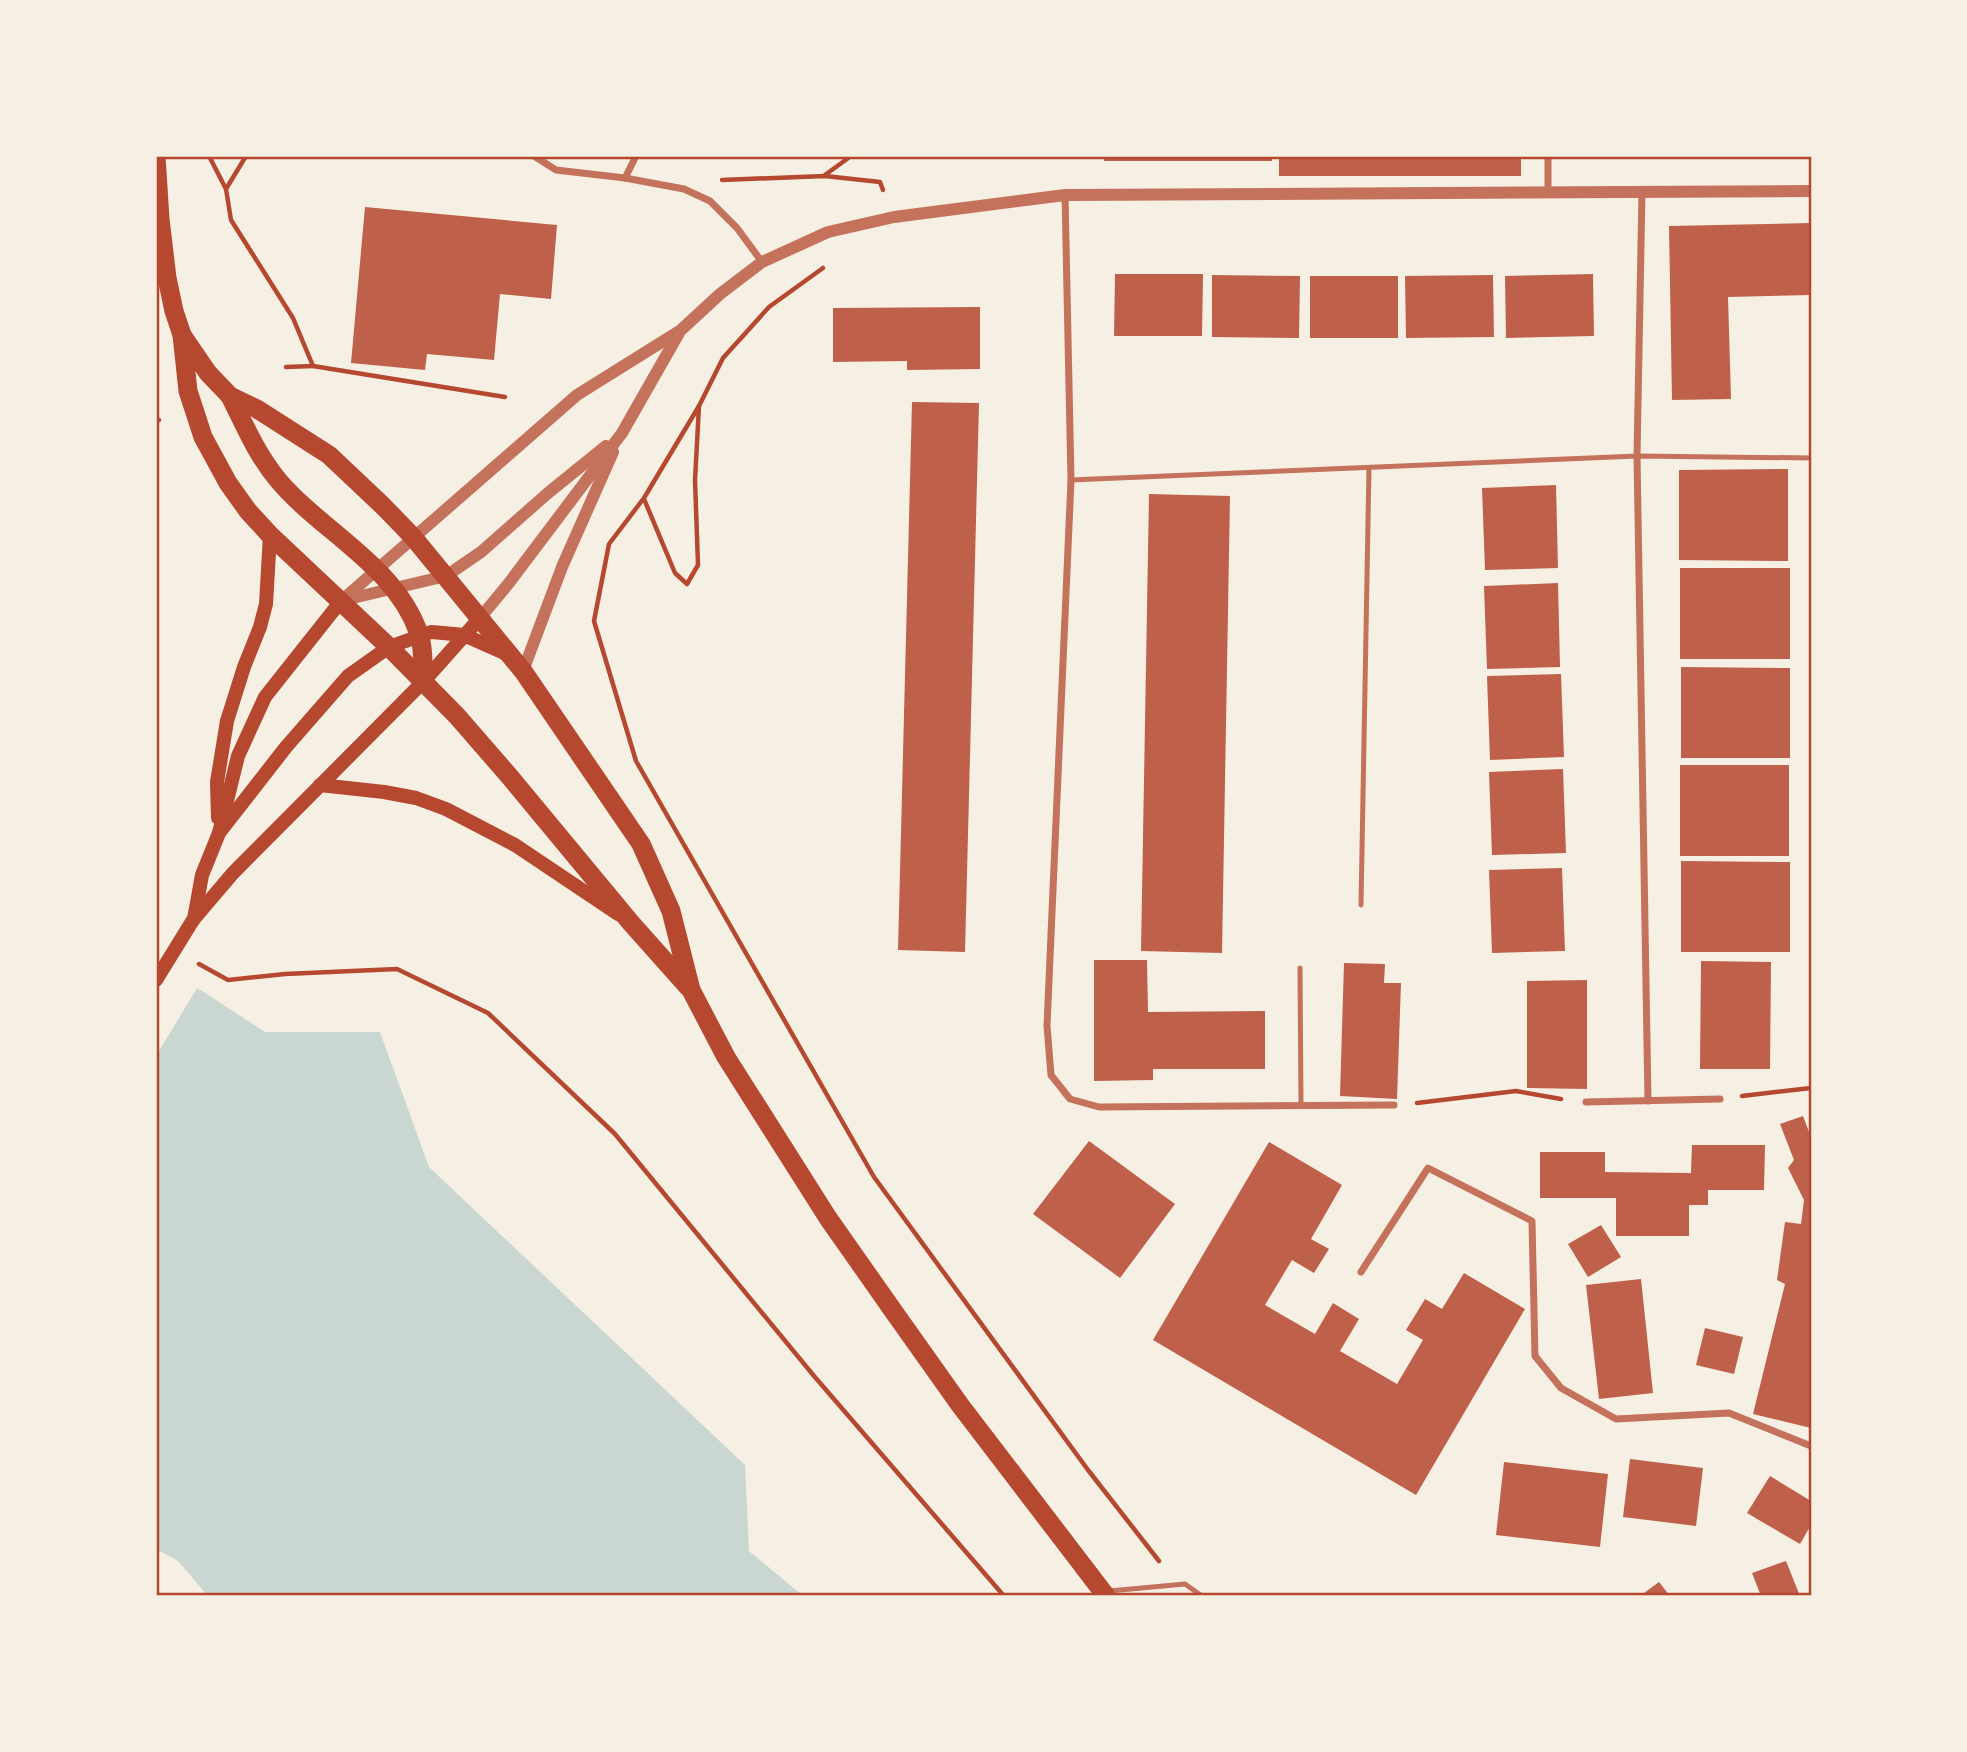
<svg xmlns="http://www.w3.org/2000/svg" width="1967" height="1752" viewBox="0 0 1967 1752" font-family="'DM Sans',sans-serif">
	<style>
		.water { fill: #c9d6d2 }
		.pier { fill: #f6efe4 }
		.building { fill: #bf614a }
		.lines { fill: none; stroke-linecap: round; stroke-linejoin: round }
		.path { stroke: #b5482f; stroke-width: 4.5 }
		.service { stroke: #c5725c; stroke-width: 5 }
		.minor { stroke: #c5725c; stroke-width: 7 }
		.tertiary { stroke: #c5725c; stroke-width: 12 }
		.secondary { stroke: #b5482f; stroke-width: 14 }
		.trunk { stroke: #b5482f; stroke-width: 19 }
		.neatline { fill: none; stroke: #b5482f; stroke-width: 2.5 }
	</style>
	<rect width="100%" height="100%" fill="#f6efe4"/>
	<!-- water -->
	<path class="water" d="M156 961 265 1032H380L429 1167 745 1465 749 1551 803 1596H208L178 1561 156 1549Z"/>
	<!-- pier -->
	<path class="pier" d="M156 957 199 985 156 1056Z"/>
	<!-- building -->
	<g class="building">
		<rect x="1104" y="156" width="168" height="5"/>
		<rect x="1279" y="156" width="242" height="20"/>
		<path d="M365 207 557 225 551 299 500 294 494 360 427 354 425 370 351 363Z"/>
		<path d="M1811 223V295L1728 297 1731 399 1672 400 1669 226Z"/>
		<path d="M1115 274H1203L1202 336H1114Z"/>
		<path d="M1593 274 1594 336 1506 338 1505 276Z"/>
		<path d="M1212 275 1300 276 1299 338 1212 337Z"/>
		<path d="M1493 275 1494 337 1406 338 1405 276Z"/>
		<rect x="1310" y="276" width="88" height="62"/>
		<path d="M980 307V369L907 370V361L833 362V308Z"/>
		<path d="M912 402 979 403 965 952 898 950Z"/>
		<path d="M1788 469V561L1679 560V470Z"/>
		<path d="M1556 485 1558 568 1485 570 1482 488Z"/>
		<path d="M1149 494 1230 496 1222 953 1141 951Z"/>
		<rect x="1680" y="568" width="110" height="91"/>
		<path d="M1558 583 1560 667 1487 669 1484 586Z"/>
		<path d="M1681 667 1790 668V758H1681Z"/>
		<path d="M1561 674 1564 757 1490 760 1487 676Z"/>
		<rect x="1680" y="765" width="109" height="91"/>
		<path d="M1563 769 1566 853 1492 855 1489 772Z"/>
		<path d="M1681 861 1790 862V952H1681Z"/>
		<path d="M1562 868 1565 951 1492 953 1489 870Z"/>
		<path d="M1094 960H1147L1148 1012 1265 1011V1069H1153V1080L1094 1081Z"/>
		<path d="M1701 961 1771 962 1770 1069H1700Z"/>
		<path d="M1344 963 1385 964 1384 983H1401L1397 1099 1340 1096Z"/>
		<path d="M1587 980V1089L1527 1088V981Z"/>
		<path d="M1803 1116 1811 1137V1428L1753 1414 1785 1284 1777 1280 1785 1222 1801 1224 1804 1200 1788 1168 1794 1160 1780 1124Z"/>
		<path d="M1089 1141 1175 1204 1120 1278 1033 1214Z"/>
		<path d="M1269 1142 1342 1185 1311 1239 1329 1249 1314 1273 1292 1260 1265 1305 1315 1334 1333 1303 1359 1319 1340 1351 1397 1384 1423 1340 1406 1330 1425 1299 1442 1309 1464 1273 1525 1309 1416 1495 1153 1340Z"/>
		<path d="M1692 1145H1765L1764 1190H1708V1205H1689V1236H1616V1198H1540V1152H1605V1172L1691 1173Z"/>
		<path d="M1601 1225 1621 1257 1588 1277 1568 1244Z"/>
		<path d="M1641 1279 1653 1393 1599 1399 1586 1285Z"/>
		<path d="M1705 1328 1743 1337 1734 1374 1696 1365Z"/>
		<path d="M1630 1459 1703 1468 1696 1526 1623 1517Z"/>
		<path d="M1504 1462 1608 1474 1600 1547 1496 1535Z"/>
		<path d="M1770 1476 1811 1501V1525L1800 1544 1747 1513Z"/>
		<path d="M1786 1561 1800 1596H1761L1752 1573Z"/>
		<path d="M1659 1582 1670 1596H1640Z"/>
	</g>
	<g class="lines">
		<!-- path -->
		<g class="path">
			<path d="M209 156 226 189"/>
			<path d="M246 156 226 189 231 220 293 318 313 366 286 367"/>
			<path d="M825 175 851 156"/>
			<path d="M722 180 825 176 880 182 883 190"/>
			<path d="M313 366 505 397"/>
			<path d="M699 406 644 498 609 544 594 621 636 761 874 1177 1088 1470 1159 1561"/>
			<path d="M156 421 159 420"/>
			<path d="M644 499 675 573 687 584 698 565 695 480 699 406 723 358 769 307 823 268"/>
			<path d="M199 964 228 980 285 974 397 969 488 1013 615 1134 814 1376 1004 1596"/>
			<path d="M1742 1096 1811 1088"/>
			<path d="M1417 1103 1516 1091 1561 1099"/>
		</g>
		<!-- service -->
		<g class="service">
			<path d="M1071 480 1637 456 1811 458"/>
			<path d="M1361 905 1369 468"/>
			<path d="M1300 968 1301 1106"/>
			<path d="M1109 1591 1185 1584 1202 1596"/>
		</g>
		<!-- minor -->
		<g class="minor">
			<path d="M534 156 556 170 625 178 684 189 710 201 737 228 762 262"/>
			<path d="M625 178 636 156"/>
			<path d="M1548 192V156"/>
			<path d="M1642 192 1637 456 1648 1101"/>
			<path d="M1065 195 1071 480 1047 1026 1051 1075 1070 1099 1099 1107 1394 1105"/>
			<path d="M1586 1102 1720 1099"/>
			<path d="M1361 1272 1428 1168 1532 1221 1535 1356 1561 1388 1616 1419 1729 1413 1811 1446"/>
		</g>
		<!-- tertiary -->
		<g class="tertiary">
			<path d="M344 600 446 576 481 552 548 493 606 446"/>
			<path d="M341 601 577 395 681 330 720 294 762 262 828 232 894 217 1065 195 1811 191"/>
			<path d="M480 618 509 583 622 433 679 333"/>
			<path d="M523 671 562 567 613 452"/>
		</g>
		<!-- secondary -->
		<g class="secondary">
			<path d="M320 785 384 792 416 798 446 809 515 845 618 914"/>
			<path d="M218 818 217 782 227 721 244 667 260 627 266 604 270 535"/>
			<path d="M219 833 286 747 348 676 389 647 431 632 443 633 464 635 509 655"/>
			<path d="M194 919 202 875 219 833 238 756 265 697 341 601"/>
			<path d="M156 980 193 920 233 873 423 682 480 618"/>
		</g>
		<!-- trunk -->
		<g class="trunk">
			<path d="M156 156 160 219 167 278 174 311 182 335 188 391 203 437 228 483 248 511 270 535 389 647 457 716 510 777 631 923 688 987"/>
			<path d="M182 335 208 373 230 396 257 409 329 455 383 506 413 537 523 671 641 844 671 911 691 990 726 1057 828 1218 894 1312 960 1405 1106 1596"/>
			<path d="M230 396C244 424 257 455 278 480 322 532 396 566 419 634 424 649 423 667 423 682"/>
		</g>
	</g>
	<!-- border -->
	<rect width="1967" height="1752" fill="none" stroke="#f6efe4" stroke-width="315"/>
	<rect x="158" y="158" width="1652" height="1436" class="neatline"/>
</svg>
